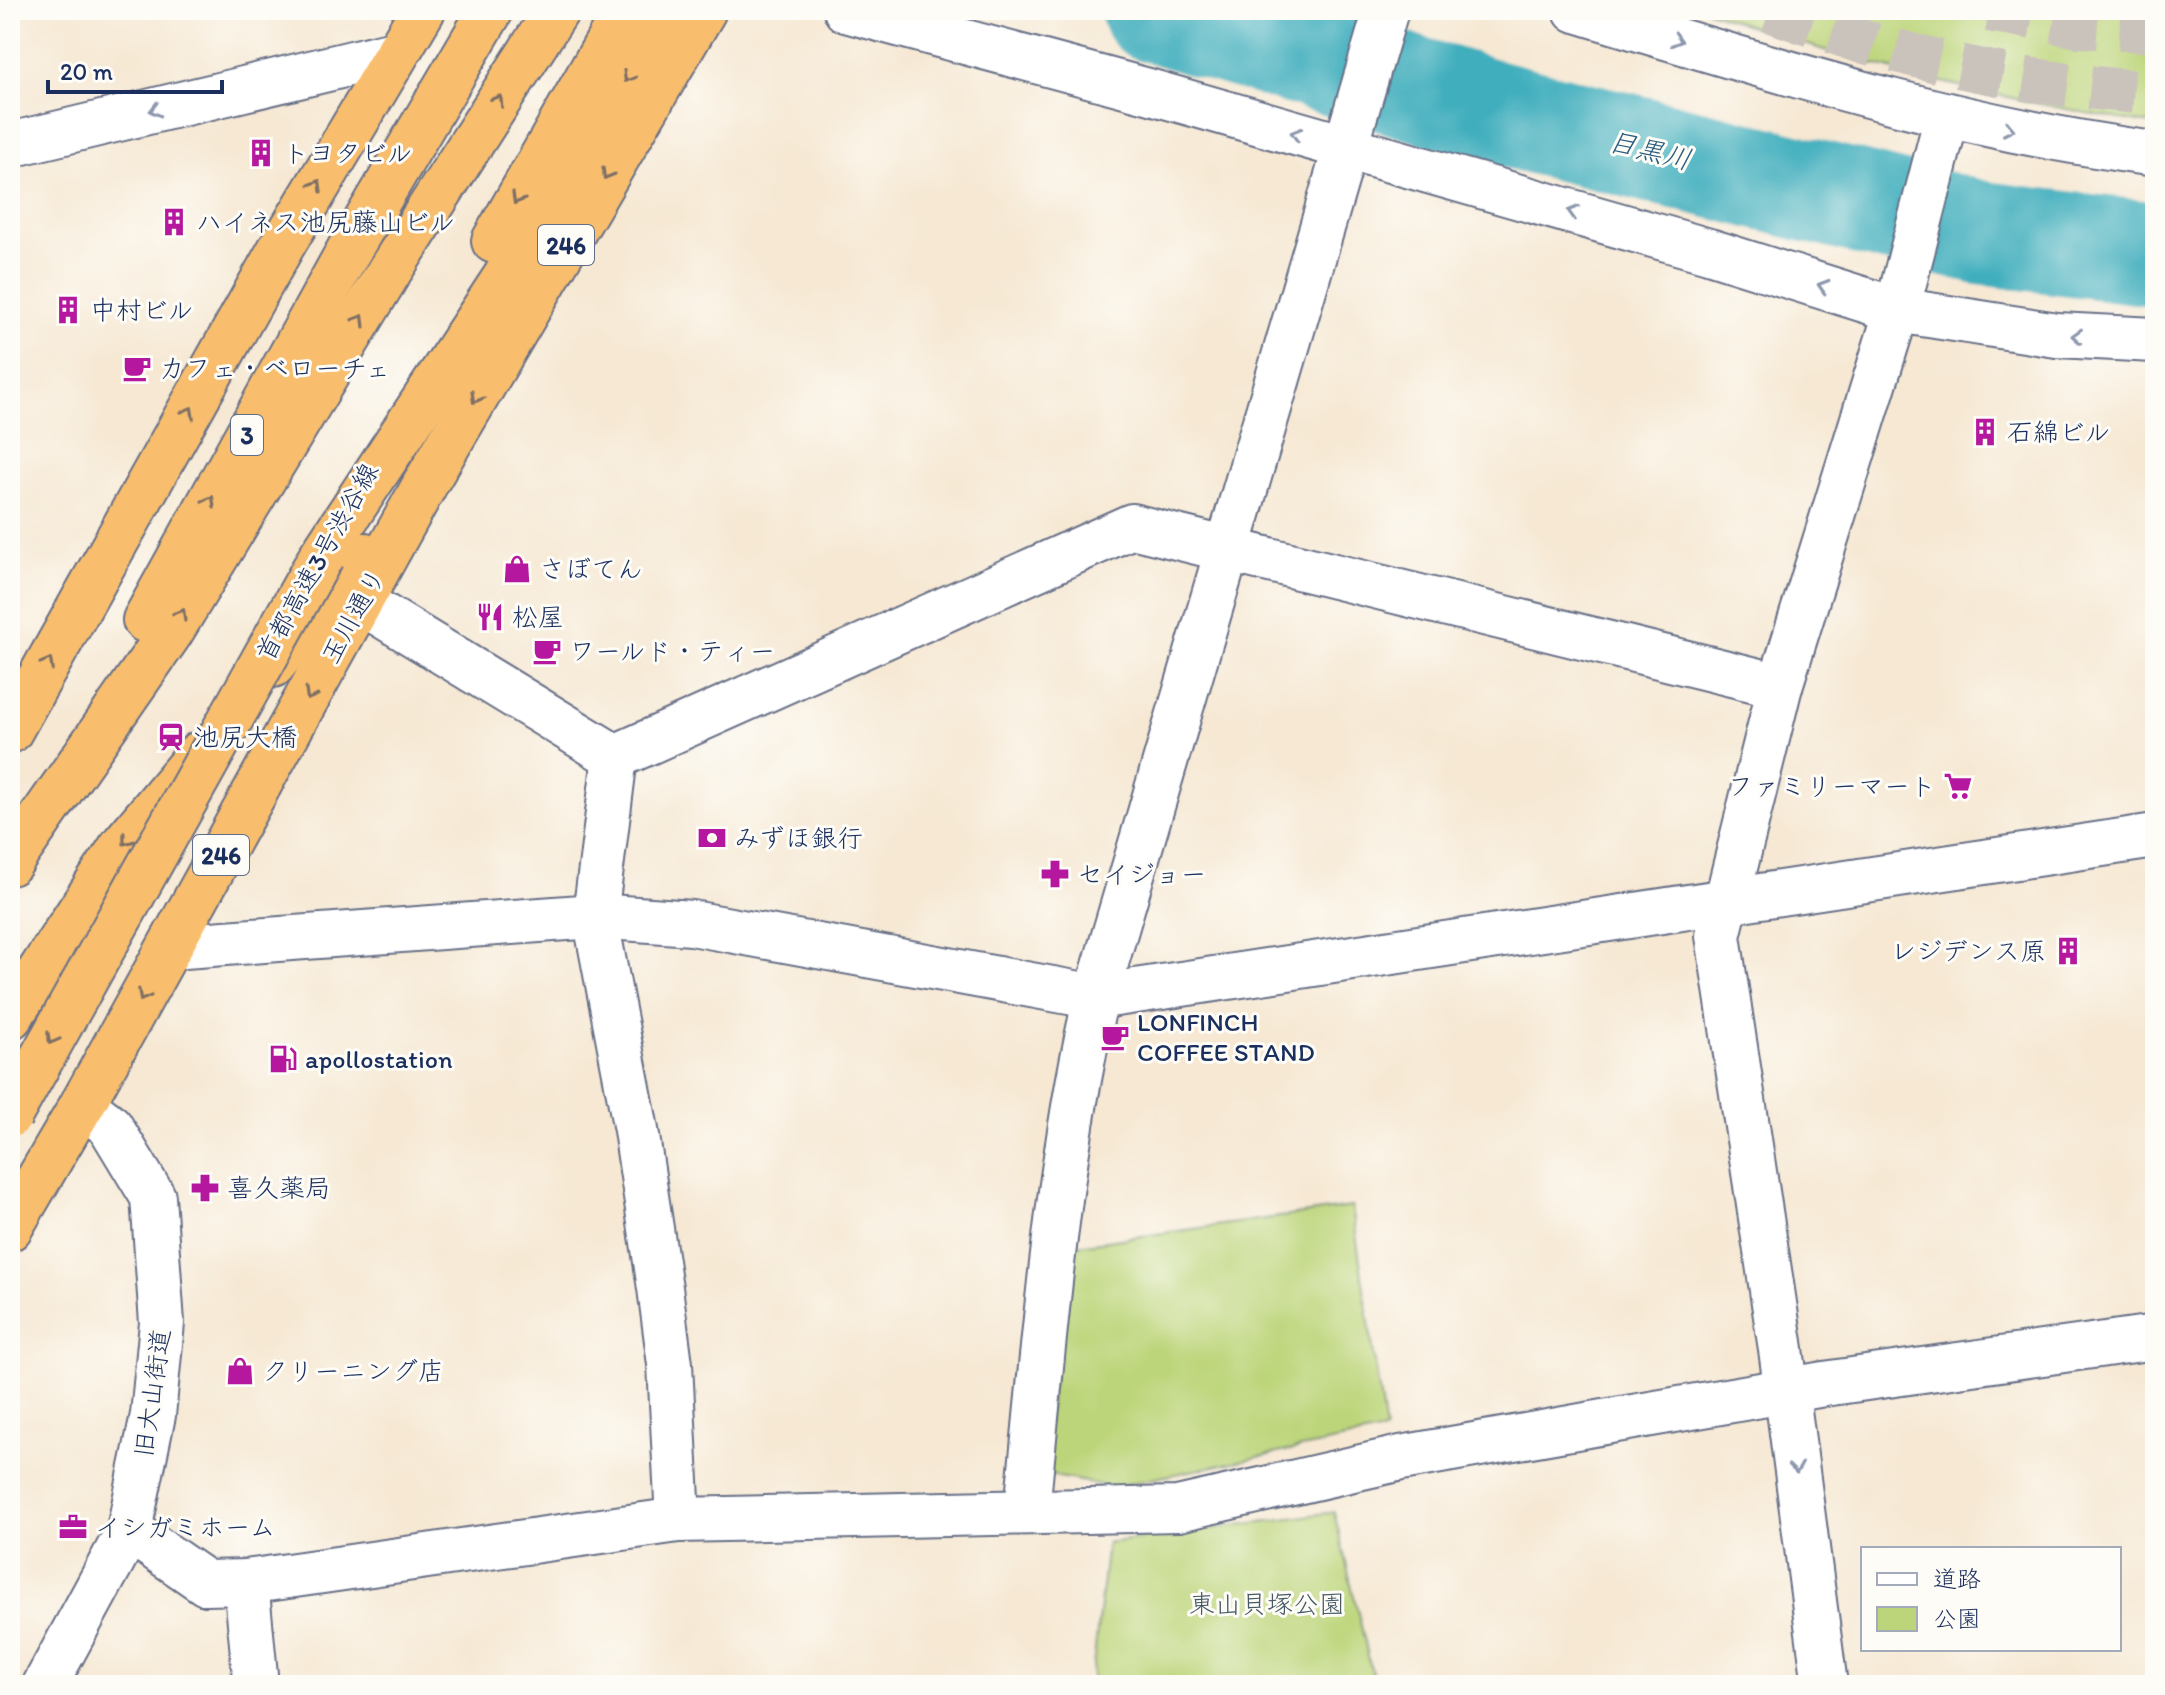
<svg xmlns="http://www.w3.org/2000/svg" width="2165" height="1695" viewBox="0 0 2165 1695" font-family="Itim,'Klee One',sans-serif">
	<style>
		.green { fill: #bdd57a; stroke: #6c826c; stroke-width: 2 }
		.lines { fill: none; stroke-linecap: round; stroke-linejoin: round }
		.river { stroke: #3faebd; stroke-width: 104 }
		.highway-tunnel { stroke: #cac3bc; stroke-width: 44; stroke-dasharray: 44 22; stroke-linecap: butt }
		.minor-casing { stroke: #687087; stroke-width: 48 }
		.highway-casing { stroke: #687087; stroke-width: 48 }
		.minor { stroke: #fff; stroke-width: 44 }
		.highway { stroke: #f9be6d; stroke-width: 44 }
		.highway-bridge-casing { stroke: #687087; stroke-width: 48; stroke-linecap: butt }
		.highway-bridge { stroke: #f9be6d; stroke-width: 44 }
		.oneway { stroke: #8d97ae }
		.oneway2 { stroke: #7f6f65 }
		.labels { text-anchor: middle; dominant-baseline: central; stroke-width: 6; stroke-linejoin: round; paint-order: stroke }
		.shield { fill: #fdfcf7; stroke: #5f6c8c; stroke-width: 2 }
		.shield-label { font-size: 24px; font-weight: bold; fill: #1b2f5e }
		.poi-label { font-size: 26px; fill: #1b2f5e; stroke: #fdfcf7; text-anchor: start }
		.street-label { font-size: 26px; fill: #1b2f5e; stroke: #fdfcf7 }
		.park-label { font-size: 26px; fill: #445865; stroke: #fdfcf7 }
		.water-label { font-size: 28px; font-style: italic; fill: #285b7f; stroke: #fdfcf7 }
	</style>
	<rect width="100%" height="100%" fill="#fdfcf7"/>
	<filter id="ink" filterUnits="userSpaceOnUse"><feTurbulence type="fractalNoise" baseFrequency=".0125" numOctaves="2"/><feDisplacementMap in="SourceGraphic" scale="16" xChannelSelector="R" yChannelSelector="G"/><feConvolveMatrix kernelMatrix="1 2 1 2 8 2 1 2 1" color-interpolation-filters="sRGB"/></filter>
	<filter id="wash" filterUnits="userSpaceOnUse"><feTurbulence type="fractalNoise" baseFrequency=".006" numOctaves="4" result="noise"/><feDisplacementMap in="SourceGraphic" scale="32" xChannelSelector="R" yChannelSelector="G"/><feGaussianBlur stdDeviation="1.8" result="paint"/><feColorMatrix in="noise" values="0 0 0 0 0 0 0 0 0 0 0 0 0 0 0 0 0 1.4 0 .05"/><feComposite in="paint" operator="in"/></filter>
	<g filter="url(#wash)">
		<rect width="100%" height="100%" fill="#f6e8d3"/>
		<!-- green -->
		<g class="green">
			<path d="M1707 10H2155V125C2004 100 1850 65 1707 10Z"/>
			<path d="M1352 1207 1385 1431 1112 1487 1054 1476 1042 1462 1071 1246Z"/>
			<path d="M1334 1512 1375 1685H1091L1107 1543Z"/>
		</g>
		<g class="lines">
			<!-- river -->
			<path class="river" d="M1153 10 1487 110 1981 233 2155 254"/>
		</g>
	</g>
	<g filter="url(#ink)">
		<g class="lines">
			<!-- highway-tunnel -->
			<g class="highway-tunnel">
				<path d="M1770 10C1895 57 2021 85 2155 93"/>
				<path d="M1989 10 2080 26 2155 31"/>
			</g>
			<defs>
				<g id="minor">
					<path d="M846 10 1148 91 1709 251 1897 310 2057 335 2155 340"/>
					<path d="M1576 10C1767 67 1957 128 2155 154"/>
					<path d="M10 145 394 53"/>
					<path d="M361 602 615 757 1132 526 1780 686"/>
					<path d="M615 757 595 916 636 1130 660 1288 670 1364 678 1520"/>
					<path d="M170 947 595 916 692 923 1096 997 2155 836"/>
					<path d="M1027 1510C1044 1339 1057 1165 1096 997L1386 10"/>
					<path d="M129 1530 206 1583 246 1582 678 1520 1178 1509 1401 1458 1587 1425 1824 1384 2155 1337"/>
					<path d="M246 1582 256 1685"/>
					<path d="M45 1685 129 1530 153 1415 162 1323 153 1197 110 1126 82 1105"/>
					<path d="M1825 1685 1781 1349 1718 936 1780 686 1897 310 1947 116"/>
				</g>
				<g id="highway">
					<path d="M494 241 626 10"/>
					<path d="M322 555 504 279 668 10"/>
					<path d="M145 620 349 250 491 10"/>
					<path d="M273 665 365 555"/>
					<path d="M10 731 282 246 423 10"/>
					<path d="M10 863 170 633 390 270 557 10"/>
					<path d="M10 1017 122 846 199 754"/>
					<path d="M10 1228 82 1105 428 479 704 10"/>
				</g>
			</defs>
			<!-- minor casing -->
			<use href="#minor" class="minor-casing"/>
			<!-- highway casing -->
			<use href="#highway" class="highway-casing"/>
			<!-- minor -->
			<use href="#minor" class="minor"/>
			<!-- highway -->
			<use href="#highway" class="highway"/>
			<defs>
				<path id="highway-bridge" d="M10 1115 322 555"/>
			</defs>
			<!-- highway-bridge casing -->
			<use href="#highway-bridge" class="highway-bridge-casing"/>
			<!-- highway-bridge -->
			<use href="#highway-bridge" class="highway-bridge"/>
		</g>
		<!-- one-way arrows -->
		<defs><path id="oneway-chevron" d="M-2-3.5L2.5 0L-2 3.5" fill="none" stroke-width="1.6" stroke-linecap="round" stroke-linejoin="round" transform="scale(2)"/></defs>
		<g class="oneway">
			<use href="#oneway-chevron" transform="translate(1677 40) rotate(17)"/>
			<use href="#oneway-chevron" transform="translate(155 110) rotate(166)"/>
			<use href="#oneway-chevron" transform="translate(2009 129) rotate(12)"/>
			<use href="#oneway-chevron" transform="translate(1296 134) rotate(-164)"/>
			<use href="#oneway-chevron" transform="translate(1573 212) rotate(-164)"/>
			<use href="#oneway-chevron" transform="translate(1823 286) rotate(-163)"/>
			<use href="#oneway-chevron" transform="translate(2077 336) rotate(-177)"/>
			<use href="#oneway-chevron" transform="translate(1796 1468) rotate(82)"/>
		</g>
		<g class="oneway2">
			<use href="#oneway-chevron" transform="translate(628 77) rotate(121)"/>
			<use href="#oneway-chevron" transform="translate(498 100) rotate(-58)"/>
			<use href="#oneway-chevron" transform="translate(607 174) rotate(120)"/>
			<use href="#oneway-chevron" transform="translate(317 185) rotate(-60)"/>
			<use href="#oneway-chevron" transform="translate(517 199) rotate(120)"/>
			<use href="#oneway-chevron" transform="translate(360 320) rotate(-59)"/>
			<use href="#oneway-chevron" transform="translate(476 398) rotate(120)"/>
			<use href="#oneway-chevron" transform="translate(189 412) rotate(-61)"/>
			<use href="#oneway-chevron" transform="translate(210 501) rotate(-61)"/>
			<use href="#oneway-chevron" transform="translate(181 614) rotate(-59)"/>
			<use href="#oneway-chevron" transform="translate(48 663) rotate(-61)"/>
			<use href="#oneway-chevron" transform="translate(310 695) rotate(119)"/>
			<use href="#oneway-chevron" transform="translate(127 840) rotate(128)"/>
			<use href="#oneway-chevron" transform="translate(143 996) rotate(119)"/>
			<use href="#oneway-chevron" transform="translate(52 1039) rotate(119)"/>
		</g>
	</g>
	<!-- icons -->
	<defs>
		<symbol id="building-bare" viewBox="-9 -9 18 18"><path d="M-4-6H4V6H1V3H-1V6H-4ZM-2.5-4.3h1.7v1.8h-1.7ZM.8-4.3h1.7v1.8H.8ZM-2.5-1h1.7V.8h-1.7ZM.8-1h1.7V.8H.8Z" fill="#b5179e" stroke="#fdfcf7" stroke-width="2.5" paint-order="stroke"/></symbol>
		<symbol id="cafe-bare" viewBox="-9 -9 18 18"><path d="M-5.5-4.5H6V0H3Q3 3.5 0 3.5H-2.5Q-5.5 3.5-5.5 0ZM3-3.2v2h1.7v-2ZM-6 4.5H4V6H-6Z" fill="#b5179e" stroke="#fdfcf7" stroke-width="2.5" paint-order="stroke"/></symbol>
		<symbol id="shop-bare" viewBox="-9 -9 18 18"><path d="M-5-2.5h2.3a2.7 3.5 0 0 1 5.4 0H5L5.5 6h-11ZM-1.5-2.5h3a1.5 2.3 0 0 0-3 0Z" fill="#b5179e" stroke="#fdfcf7" stroke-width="2.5" paint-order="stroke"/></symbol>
		<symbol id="restaurant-bare" viewBox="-9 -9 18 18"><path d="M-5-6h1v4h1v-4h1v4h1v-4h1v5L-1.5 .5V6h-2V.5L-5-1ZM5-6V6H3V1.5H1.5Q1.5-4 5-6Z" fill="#b5179e" stroke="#fdfcf7" stroke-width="2.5" paint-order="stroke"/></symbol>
		<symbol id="station-bare" viewBox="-9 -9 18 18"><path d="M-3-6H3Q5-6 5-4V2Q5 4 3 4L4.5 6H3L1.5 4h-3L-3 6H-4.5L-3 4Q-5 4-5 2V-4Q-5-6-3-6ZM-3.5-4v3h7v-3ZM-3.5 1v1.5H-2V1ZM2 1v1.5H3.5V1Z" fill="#b5179e" stroke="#fdfcf7" stroke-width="2.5" paint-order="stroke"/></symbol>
		<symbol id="supermarket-bare" viewBox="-9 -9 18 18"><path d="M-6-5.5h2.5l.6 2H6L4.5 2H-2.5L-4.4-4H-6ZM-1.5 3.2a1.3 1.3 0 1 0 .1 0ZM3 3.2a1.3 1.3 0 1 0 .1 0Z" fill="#b5179e" stroke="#fdfcf7" stroke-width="2.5" paint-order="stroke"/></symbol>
		<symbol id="bank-bare" viewBox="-9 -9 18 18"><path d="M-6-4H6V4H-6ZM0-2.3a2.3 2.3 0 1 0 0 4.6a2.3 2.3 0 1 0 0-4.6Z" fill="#b5179e" stroke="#fdfcf7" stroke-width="2.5" paint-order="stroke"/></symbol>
		<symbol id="pharmacy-bare" viewBox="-9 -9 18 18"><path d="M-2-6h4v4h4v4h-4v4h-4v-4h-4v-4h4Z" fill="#b5179e" stroke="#fdfcf7" stroke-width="2.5" paint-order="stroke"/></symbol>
		<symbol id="fuel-bare" viewBox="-9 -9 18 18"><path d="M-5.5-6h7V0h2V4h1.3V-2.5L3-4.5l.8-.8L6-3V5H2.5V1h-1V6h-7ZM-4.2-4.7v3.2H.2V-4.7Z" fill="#b5179e" stroke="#fdfcf7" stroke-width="2.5" paint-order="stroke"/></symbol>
		<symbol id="office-bare" viewBox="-9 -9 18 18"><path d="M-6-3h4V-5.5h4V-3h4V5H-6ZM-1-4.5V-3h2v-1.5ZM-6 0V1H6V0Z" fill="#b5179e" stroke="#fdfcf7" stroke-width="2.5" paint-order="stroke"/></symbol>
	</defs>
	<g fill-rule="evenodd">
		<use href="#building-bare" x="241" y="133" width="40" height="40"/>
		<use href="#building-bare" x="154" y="202" width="40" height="40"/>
		<use href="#building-bare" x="48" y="290" width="40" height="40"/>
		<use href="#cafe-bare" x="117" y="348" width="40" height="40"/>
		<use href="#building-bare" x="1965" y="412" width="40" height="40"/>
		<use href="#shop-bare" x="497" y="549" width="40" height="40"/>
		<use href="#restaurant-bare" x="470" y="597" width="40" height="40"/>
		<use href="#cafe-bare" x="527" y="631" width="40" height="40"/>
		<use href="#station-bare" x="151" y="717" width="40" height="40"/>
		<use href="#supermarket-bare" x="1938" y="766" width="40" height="40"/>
		<use href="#bank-bare" x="692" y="818" width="40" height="40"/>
		<use href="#pharmacy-bare" x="1035" y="854" width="40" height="40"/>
		<use href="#building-bare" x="2048" y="931" width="40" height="40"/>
		<use href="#cafe-bare" x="1095" y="1017" width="40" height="40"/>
		<use href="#fuel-bare" x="263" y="1039" width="40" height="40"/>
		<use href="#pharmacy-bare" x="185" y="1168" width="40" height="40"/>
		<use href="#shop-bare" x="220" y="1351" width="40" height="40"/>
		<use href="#office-bare" x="53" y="1507" width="40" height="40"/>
	</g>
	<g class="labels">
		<!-- shield labels -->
		<g class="shield">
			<rect x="538" y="225" width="56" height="40" rx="6"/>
			<rect x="231" y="415" width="32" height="40" rx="6"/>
			<rect x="193" y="835" width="56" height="40" rx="6"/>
		</g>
		<g class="shield-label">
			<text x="566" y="245">246</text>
			<text x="247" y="435">3</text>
			<text x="221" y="855">246</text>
		</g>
		<!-- poi labels -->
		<g class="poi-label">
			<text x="283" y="153">トヨタビル</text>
			<text x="196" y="222">ハイネス池尻藤山ビル</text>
			<text x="90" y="310">中村ビル</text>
			<text x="159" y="368">カフェ・ベローチェ</text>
			<text x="2007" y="432">石綿ビル</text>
			<text x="539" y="569">さぼてん</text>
			<text x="512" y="617">松屋</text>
			<text x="569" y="651">ワールド・ティー</text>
			<text x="193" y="737">池尻大橋</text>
			<text x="1936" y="786" text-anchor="end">ファミリーマート</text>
			<text x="734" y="838">みずほ銀行</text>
			<text x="1077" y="874">セイジョー</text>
			<text x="2046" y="951" text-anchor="end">レジデンス原</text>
			<text x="1137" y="1022">LONFINCH<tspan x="1137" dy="30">COFFEE STAND</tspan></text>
			<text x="305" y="1059">apollostation</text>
			<text x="227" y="1188">喜久薬局</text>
			<text x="262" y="1371">クリーニング店</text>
			<text x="95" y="1527">イシガミホーム</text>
		</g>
		<!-- street labels -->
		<g class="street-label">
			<text transform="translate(317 562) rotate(-61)">首都高速3号渋谷線</text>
			<text transform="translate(353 616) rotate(-61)">玉川通り</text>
			<text transform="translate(152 1393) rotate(-82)">旧大山街道</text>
		</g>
		<!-- park labels -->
		<g class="park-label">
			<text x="1267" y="1604">東山貝塚公園</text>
		</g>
		<!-- water labels -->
		<g class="water-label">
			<text transform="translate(1650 150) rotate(14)">目黒川</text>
		</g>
	</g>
	<!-- margin -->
	<rect width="2165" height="1695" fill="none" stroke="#fdfcf7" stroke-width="40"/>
	<!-- legend -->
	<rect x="1861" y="1547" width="260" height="104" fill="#fdfcf7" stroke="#a3aaba" stroke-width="2"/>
	<rect x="1877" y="1573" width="40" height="12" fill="#ffffff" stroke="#a3aaba" stroke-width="2"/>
	<text x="1933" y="1587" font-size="24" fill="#1b2f5e">道路</text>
	<rect x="1877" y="1607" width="40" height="24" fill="#bdd57a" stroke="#a3aaba" stroke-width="2"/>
	<text x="1933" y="1627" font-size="24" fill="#1b2f5e">公園</text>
	<!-- scale -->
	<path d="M48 80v12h174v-12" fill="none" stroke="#1b2f5e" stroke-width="4"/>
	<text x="60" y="80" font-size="24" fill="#1b2f5e" stroke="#fdfcf7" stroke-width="6" paint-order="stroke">20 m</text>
</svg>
